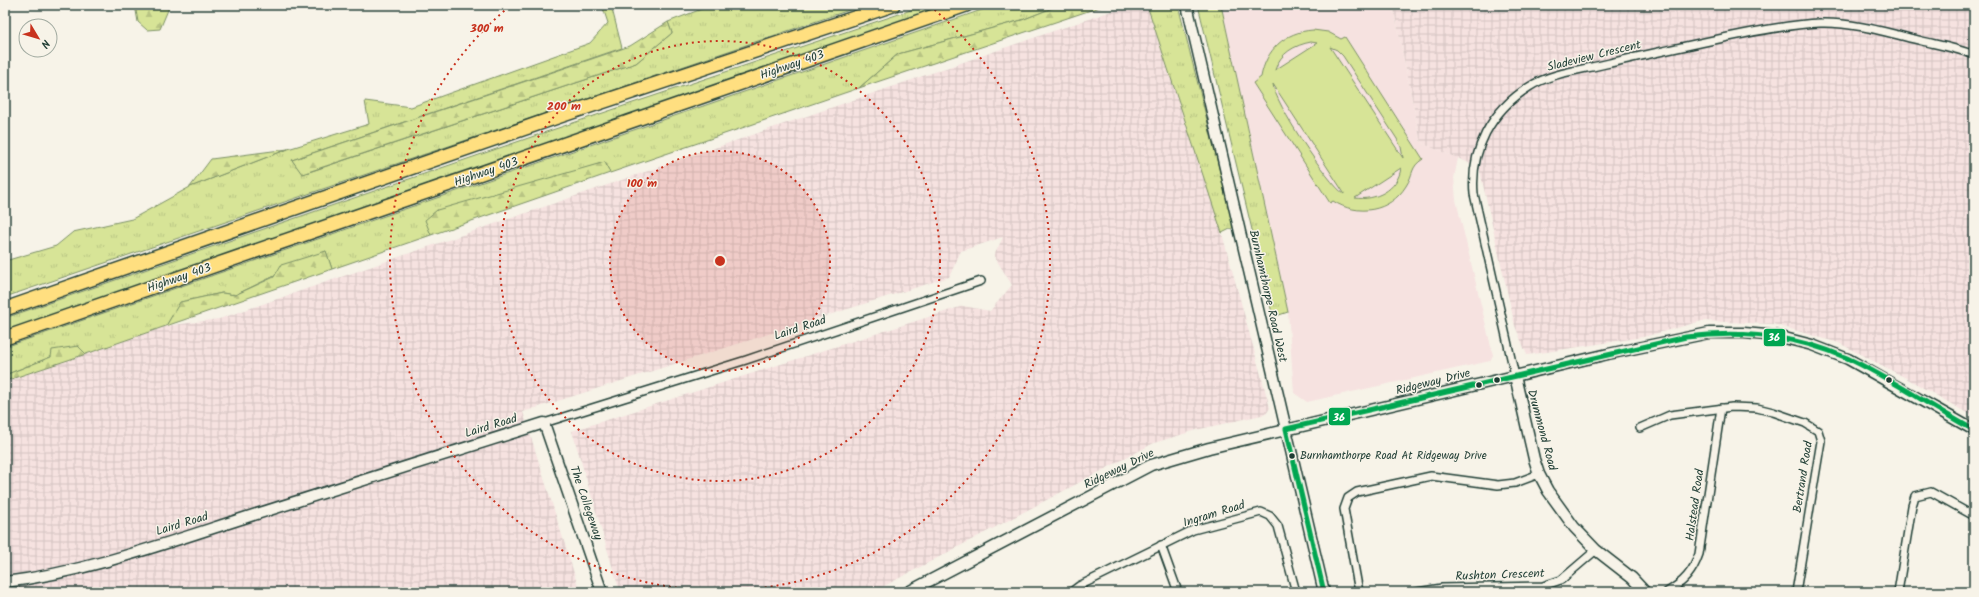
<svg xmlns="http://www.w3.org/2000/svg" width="1979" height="597" viewBox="0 0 1979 597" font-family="Kalam,sans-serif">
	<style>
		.built { fill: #f6e2e0 }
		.industrial { fill: url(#industrial-grid) }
		.grass { fill: url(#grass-tufts); stroke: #7b9066 }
		.forest { fill: url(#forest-firs); stroke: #7b9066 }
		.pitch { fill: #d7e497; stroke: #7b9066; fill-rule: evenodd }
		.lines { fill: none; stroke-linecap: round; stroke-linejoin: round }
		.street-casing { stroke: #1f3d34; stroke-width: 10 }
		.secondary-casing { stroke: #1f3d34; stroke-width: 13 }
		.highway-casing { stroke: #1f3d34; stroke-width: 16 }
		.street { stroke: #f7f3e8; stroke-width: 7 }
		.secondary { stroke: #f7f3e8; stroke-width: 10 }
		.highway { stroke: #ffdf80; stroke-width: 13 }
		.bus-1-casing { stroke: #f7f3e8; stroke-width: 8 }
		.bus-1 { stroke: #00a651; stroke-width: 5 }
		.ring { fill: none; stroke: #c8321e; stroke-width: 2; stroke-dasharray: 2 4 }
		.bus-dot { fill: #1f3d34; stroke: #f7f3e8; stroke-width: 1.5 }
		.labels { text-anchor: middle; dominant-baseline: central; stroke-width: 3; stroke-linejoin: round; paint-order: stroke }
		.bus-label { font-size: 11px; fill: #1f3d34; stroke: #f7f3e8; text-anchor: start }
		.street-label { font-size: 12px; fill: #1f3d34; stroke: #f7f3e8 }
		.centre { fill: #c8321e; stroke: #f7f3e8; stroke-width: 2 }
		.ring-label { font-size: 12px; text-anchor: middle; font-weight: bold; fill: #c8321e; stroke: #f7f3e8; stroke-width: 3; stroke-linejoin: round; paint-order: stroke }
		.line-badge { stroke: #f7f3e8; stroke-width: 1.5 }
		.badge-label { font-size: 11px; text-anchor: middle; font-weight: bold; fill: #fff }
	</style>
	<defs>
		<pattern id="industrial-grid" width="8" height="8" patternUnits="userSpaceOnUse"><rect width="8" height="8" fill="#f6e2e0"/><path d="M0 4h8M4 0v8" fill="none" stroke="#d2c3c1"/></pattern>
		<pattern id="grass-tufts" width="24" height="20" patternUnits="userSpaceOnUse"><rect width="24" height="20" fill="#d7e497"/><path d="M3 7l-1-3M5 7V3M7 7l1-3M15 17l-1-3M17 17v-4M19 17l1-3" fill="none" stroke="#b8c483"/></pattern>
		<pattern id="forest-firs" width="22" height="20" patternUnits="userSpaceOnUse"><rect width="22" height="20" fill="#d7e497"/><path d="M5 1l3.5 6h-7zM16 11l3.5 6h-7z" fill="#b8c483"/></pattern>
	</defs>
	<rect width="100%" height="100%" fill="#f7f3e8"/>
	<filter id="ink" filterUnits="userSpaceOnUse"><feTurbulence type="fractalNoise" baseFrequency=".025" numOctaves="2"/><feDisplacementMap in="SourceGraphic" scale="8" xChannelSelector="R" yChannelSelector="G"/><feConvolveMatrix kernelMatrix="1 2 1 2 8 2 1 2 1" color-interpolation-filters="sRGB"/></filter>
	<g filter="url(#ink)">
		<!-- built -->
		<path class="built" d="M1221 5H1393L1421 143 1458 158 1454 178 1456 200 1493 355 1490 361 1307 402 1294 393 1288 312Z"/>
		<!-- industrial -->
		<g class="industrial">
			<path d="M1129 5H1147L1218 219 1270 408 1266 414 1200 429 1154 443 873 592H620L572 431 963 306 990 311 1012 285 994 256 1003 237 961 251 949 277 523 412 580 592H5V381L166 326 219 319Z"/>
			<path d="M1393 5H1974V417L1906 378 1839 343 1773 324 1702 321 1643 337 1527 355 1515 326 1479 167 1421 143Z"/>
		</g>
		<!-- grass -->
		<g class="grass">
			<path d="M602 5H611L622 48 292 160 303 174 636 63 672 33 668 22 712 5H864L5 297V261L56 246 73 232 132 219 190 187 288 149 369 124 365 101 411 107 590 43 608 23Z"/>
			<path d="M926 5H951L5 331V318L543 133Z"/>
			<path d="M996 5H1060L1022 20 898 54 859 88 610 173 605 162 426 220 431 235 332 269 326 251 235 295 222 293 181 302 166 326 86 354 78 346 5 375V347Z"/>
			<path d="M1147 5H1178L1234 227 1222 233Z"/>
			<path d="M1198 5H1221L1288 312 1273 317Z"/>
		</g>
		<!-- forest -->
		<g class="forest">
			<path d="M135 5H170L160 29 147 30 138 22Z"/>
			<path d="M1060 5H1106L859 88 898 54 1022 20Z"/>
			<path d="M668 22 672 33 636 63 302 174 292 160 630 46Z"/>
			<path d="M288 149 190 187 211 159Z"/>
			<path d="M605 162 610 173 431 235 425 220 437 210Z"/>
			<path d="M326 251 332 269 166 326 180 302 222 293 235 295 274 277 281 265Z"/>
			<path d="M78 346 86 354 5 381V375L51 357 52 350Z"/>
		</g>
		<!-- pitch -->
		<path class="pitch" d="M1313 30 1328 32 1341 39 1345 37 1423 159C1410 167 1414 174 1406 186 1390 212 1358 217 1333 201L1330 203 1253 83 1261 77C1266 50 1284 32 1313 30ZM1311 42 1317 43 1275 70C1280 53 1295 45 1311 42ZM1330 47 1337 50 1343 56 1397 139 1401 147 1403 158ZM1273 84 1344 193V194C1328 184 1274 102 1273 84ZM1401 168C1398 190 1375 201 1355 198Z"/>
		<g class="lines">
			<defs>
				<g id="street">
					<path d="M1515 376 1474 194C1470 150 1491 111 1529 87 1552 72 1583 70 1610 63 1654 53 1698 43 1743 34 1768 29 1794 24 1820 23 1854 22 1889 33 1922 41 1939 45 1957 48 1974 55"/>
					<path d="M544 423 746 360 981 281"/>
					<path d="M1640 428 1670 415 1732 407 1757 408 1773 412 1805 423 1818 431 1821 441 1796 592"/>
					<path d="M1161 545 1178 592"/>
					<path d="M1071 592 1079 586 1193 530 1261 512 1270 516 1278 526 1296 592"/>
					<path d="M1359 592 1344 509 1348 498 1357 492 1431 476 1498 485 1515 483 1539 474"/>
					<path d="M1417 592 1442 588 1543 586 1561 580 1596 550"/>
					<path d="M1667 592C1684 582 1693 572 1699 554L1721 408"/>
					<path d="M1898 592 1912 506 1915 496 1931 492 1974 516"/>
				</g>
				<g id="secondary">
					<path d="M1187 5 1324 592"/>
					<path d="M1515 376 1534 459 1539 474 1548 491 1574 527 1596 550 1632 578 1645 592"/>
					<path d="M5 582C87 572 166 543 244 518 344 486 444 454 544 423L602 592"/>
					<path d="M908 592 1151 465 1209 448 1608 354 1709 333H1744L1777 336 1812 345 1848 359 1974 430"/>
				</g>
				<g id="highway">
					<path d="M5 309 560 116 893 5"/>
					<path d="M5 338 966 5"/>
				</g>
			</defs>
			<!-- street casing -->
			<use href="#street" class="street-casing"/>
			<!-- secondary casing -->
			<use href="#secondary" class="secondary-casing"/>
			<!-- highway casing -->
			<use href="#highway" class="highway-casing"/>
			<!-- street -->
			<use href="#street" class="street"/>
			<!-- secondary -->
			<use href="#secondary" class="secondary"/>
			<!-- highway -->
			<use href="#highway" class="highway"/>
			<defs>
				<path id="bus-1" d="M1324 592 1286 429 1686 337C1742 330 1795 335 1847 358 1891 378 1931 407 1974 430"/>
			</defs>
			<!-- bus-1 casing -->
			<use href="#bus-1" class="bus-1-casing"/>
			<!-- bus-1 -->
			<use href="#bus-1" class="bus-1"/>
		</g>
	</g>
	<!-- distance rings -->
	<circle cx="720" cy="261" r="110" fill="#c8321e" fill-opacity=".12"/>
	<g class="ring">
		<circle cx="720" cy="261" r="110"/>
		<circle cx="720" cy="261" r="220"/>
		<path d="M930 6A330 330 0 1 1 510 6"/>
	</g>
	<!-- markers -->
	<g class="bus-dot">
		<circle cx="1497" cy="380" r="3.5"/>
		<circle cx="1889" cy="380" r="3.5"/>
		<circle cx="1479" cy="385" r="3.5"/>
		<circle cx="1292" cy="456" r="3.5"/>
	</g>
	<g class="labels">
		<!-- bus labels -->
		<g class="bus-label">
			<text x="1300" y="456">Burnhamthorpe Road At Ridgeway Drive</text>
		</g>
		<!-- street labels -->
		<g class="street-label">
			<text transform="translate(1594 56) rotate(-14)">Sladeview Crescent</text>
			<text transform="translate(792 65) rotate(-19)">Highway 403</text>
			<text transform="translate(486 172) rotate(-19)">Highway 403</text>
			<text transform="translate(179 278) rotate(-19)">Highway 403</text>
			<text transform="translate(1268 296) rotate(77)">Burnhamthorpe Road West</text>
			<text transform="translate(800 328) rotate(-18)">Laird Road</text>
			<text transform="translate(1433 382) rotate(-14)">Ridgeway Drive</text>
			<text transform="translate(491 426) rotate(-17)">Laird Road</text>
			<text transform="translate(1542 430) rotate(75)">Drummond Road</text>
			<text transform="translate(1119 469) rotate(-26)">Ridgeway Drive</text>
			<text transform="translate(1803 477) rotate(-81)">Bertrand Road</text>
			<text transform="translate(586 503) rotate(71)">The Collegeway</text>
			<text transform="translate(1695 505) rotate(-82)">Halstead Road</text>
			<text transform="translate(1214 514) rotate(-17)">Ingram Road</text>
			<text transform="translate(182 524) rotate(-17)">Laird Road</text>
			<text transform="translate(1500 575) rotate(-2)">Rushton Crescent</text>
		</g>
	</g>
	<circle cx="720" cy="261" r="6" class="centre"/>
	<g class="ring-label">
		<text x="487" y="32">300 m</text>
		<text x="564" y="110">200 m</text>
		<text x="642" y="187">100 m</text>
	</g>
	<g class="line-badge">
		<rect x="1763" y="328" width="23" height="19" rx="4" fill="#00a651"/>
		<rect x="1328" y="407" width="23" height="19" rx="4" fill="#00a651"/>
	</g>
	<g class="badge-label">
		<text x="1774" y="341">36</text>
		<text x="1339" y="421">36</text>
	</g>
	<!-- margin -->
	<rect width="1979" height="597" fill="none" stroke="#f7f3e8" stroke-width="20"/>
	<rect x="10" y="10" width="1959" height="577" fill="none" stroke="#1f3d34" stroke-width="1.5" filter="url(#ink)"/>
	<!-- north arrow -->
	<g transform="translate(38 38) rotate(128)"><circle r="19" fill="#f7f3e8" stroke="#a1aaa0"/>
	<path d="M0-3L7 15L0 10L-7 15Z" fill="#c8321e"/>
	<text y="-6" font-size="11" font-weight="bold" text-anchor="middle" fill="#1f3d34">N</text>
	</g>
</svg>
